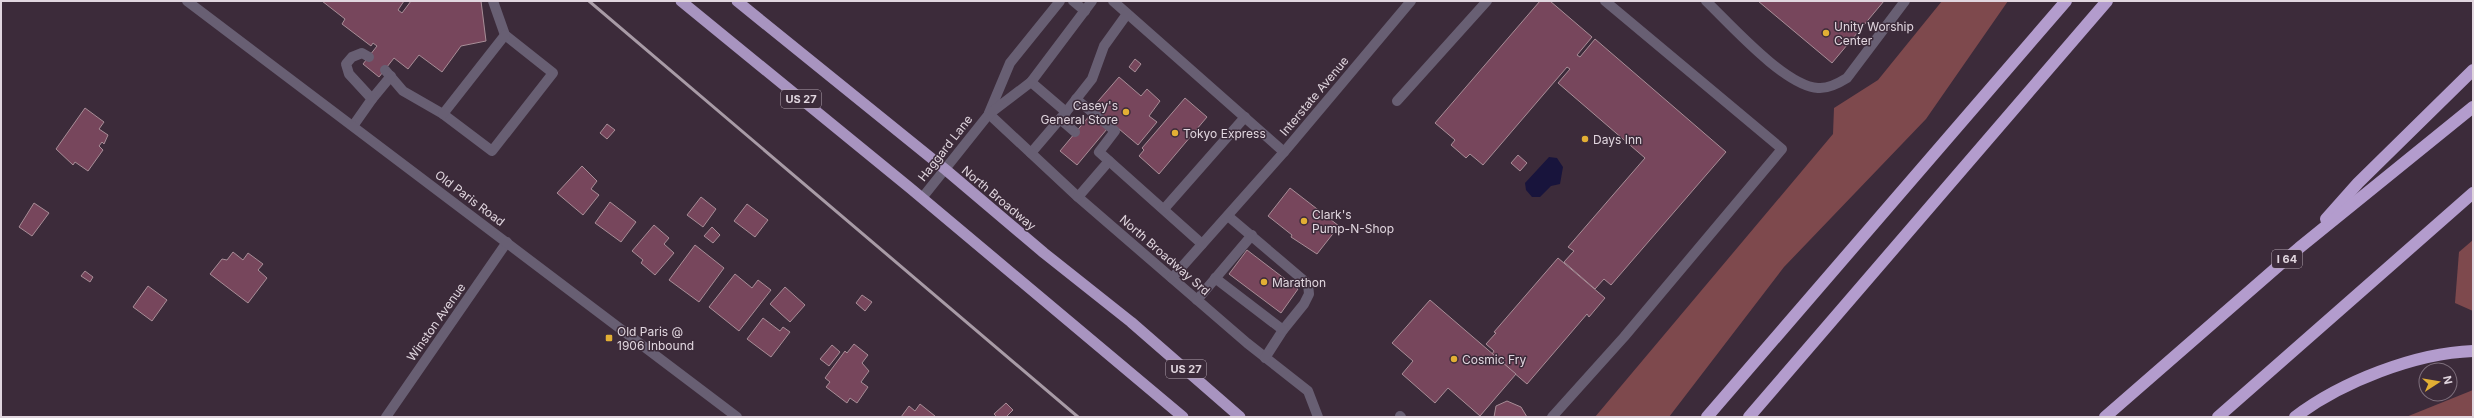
<svg xmlns="http://www.w3.org/2000/svg" width="2474" height="418" viewBox="0 0 2474 418" font-family="Inter,sans-serif">
	<style>
		.forest { fill: #7e494d }
		.water { fill: #18143c }
		.building { fill: #77465c; stroke: #a88d97 }
		.lines { fill: none; stroke-linecap: round; stroke-linejoin: round }
		.service { stroke: #685f73; stroke-width: 10 }
		.minor { stroke: #685f73; stroke-width: 10 }
		.tertiary { stroke: #685f73; stroke-width: 10 }
		.trunk { stroke: #a894c0; stroke-width: 11 }
		.motorway { stroke: #b39ccd; stroke-width: 12 }
		.rail { stroke: #a89ba6; stroke-width: 3 }
		.poi-dot { fill: #e2af34; stroke: #3c2b3a; stroke-width: 1.5 }
		.labels { text-anchor: middle; dominant-baseline: central; stroke-width: 3; stroke-linejoin: round; paint-order: stroke }
		.shield { fill: #3c2b3a; stroke: #b0a3ae; stroke-width: 1 }
		.shield-label { font-size: 11px; font-weight: bold; fill: #e1d6df }
		.poi-label { font-size: 12px; fill: #e1d6df; stroke: #3c2b3a; text-anchor: start }
		.street-label { font-size: 12px; fill: #e1d6df; stroke: #3c2b3a }
	</style>
	<rect width="100%" height="100%" fill="#3c2b3a"/>
	<!-- forest -->
	<g class="forest">
		<path d="M1942 1H2008L1926 119 1784 267 1669 417H1595L1833 134 1834 108 1878 80Z"/>
		<path d="M2473 240V311L2455 303 2459 252Z"/>
		<path d="M2473 390V417H2406Z"/>
	</g>
	<!-- water -->
	<path class="water" d="M1549 157 1557 158 1563 167 1560 184 1551 186 1540 197H1532L1526 190 1525 183Z"/>
	<!-- building -->
	<g class="building">
		<path d="M322 1H404L398 10 402 13 411 1H481L486 41 461 46 442 72 419 55 408 69 394 58 379 77 363 64 377 46 373 43 371 46 342 24 345 19Z"/>
		<path d="M1540 1H1550L1592 37 1577 55 1580 57 1595 39 1726 152 1611 285 1604 279 1595 289 1564 262 1574 251 1568 247 1645 158 1558 83 1570 69 1567 67 1483 165 1470 154 1466 158 1451 145 1455 140 1435 123Z"/>
		<path d="M1758 1H1884L1832 63Z"/>
		<path d="M1135 59 1141 64 1135 72 1129 67Z"/>
		<path d="M1119 77 1141 96 1147 89 1160 101 1149 116 1157 122 1138 145 1093 107Z"/>
		<path d="M1185 98 1207 117 1159 174 1139 156 1144 150 1142 148Z"/>
		<path d="M85 108 104 122 99 129 108 135 104 144 102 142 99 146 103 150 88 171 75 162 73 165 56 149Z"/>
		<path d="M1090 115 1107 129 1077 165 1060 151Z"/>
		<path d="M607 124 615 130 607 139 600 133Z"/>
		<path d="M1518 155 1527 163 1520 171 1511 163Z"/>
		<path d="M582 166 597 181 591 189 599 195 583 215 557 193Z"/>
		<path d="M1290 188 1339 226 1317 254 1291 237 1292 235 1268 216Z"/>
		<path d="M701 197 716 209 703 227 687 215Z"/>
		<path d="M610 202 636 222 621 242 595 223Z"/>
		<path d="M34 203 49 213 32 236 19 227Z"/>
		<path d="M747 204 768 220 755 237 734 221Z"/>
		<path d="M654 225 669 238 664 244 674 253 655 275 641 263 643 260 632 251Z"/>
		<path d="M712 227 720 235 713 243 704 236Z"/>
		<path d="M695 245 724 268 699 302 669 280Z"/>
		<path d="M1247 250 1298 289 1281 313 1229 274Z"/>
		<path d="M233 252 243 260 248 253 263 264 258 270 267 278 248 303 210 274 222 259 227 260Z"/>
		<path d="M1558 258 1605 298 1589 317 1587 314 1527 384 1492 354 1494 351 1486 344 1496 333 1494 332Z"/>
		<path d="M85 271 93 277 90 282 81 276Z"/>
		<path d="M735 274 752 288 758 280 771 290 739 331 709 307Z"/>
		<path d="M148 286 167 300 152 321 133 307Z"/>
		<path d="M785 287 805 305 790 322 770 304Z"/>
		<path d="M862 295 872 302 865 311 856 303Z"/>
		<path d="M1430 300 1516 374 1480 416 1448 388 1435 403 1402 374 1413 361 1392 343Z"/>
		<path d="M763 318 780 331 783 327 790 332 771 357 747 339Z"/>
		<path d="M854 344 868 355 862 363 869 371 861 382 868 387 857 403 850 398 847 403 826 387 830 382 825 378 845 351 847 353Z"/>
		<path d="M832 345 840 352 829 366 820 359Z"/>
		<path d="M1507 401 1521 407 1527 417H1494L1496 406Z"/>
		<path d="M1006 403 1013 410 1006 417H997L994 414Z"/>
		<path d="M920 404 935 416 934 417H901L909 406 915 411Z"/>
	</g>
	<g class="lines">
		<!-- service -->
		<g class="service">
			<path d="M1073 1 1085 11"/>
			<path d="M1113 1 1284 152"/>
			<path d="M1706 1C1731 25 1785 86 1818 88 1828 89 1839 83 1847 78L1905 1"/>
			<path d="M385 70 403 91 443 114 492 151 553 73 505 35 493 1"/>
			<path d="M1031 82 1066 112 1031 153"/>
			<path d="M372 99 391 76"/>
			<path d="M1076 99 1115 131 1099 152 1202 244"/>
			<path d="M1397 101 1487 1"/>
			<path d="M1066 112 1092 79 1104 46 1127 14"/>
			<path d="M443 114 505 35"/>
			<path d="M989 114 1078 197 1247 343 1308 391 1318 417"/>
			<path d="M1060 119 1075 132"/>
			<path d="M353 126 372 99 349 74 346 64 352 57 362 53 369 57"/>
			<path d="M1078 197 1109 161"/>
			<path d="M1164 209 1245 117"/>
			<path d="M1228 216 1308 284 1309 294 1304 304 1283 330 1265 358"/>
			<path d="M1215 278 1283 330"/>
			<path d="M1197 300 1252 235"/>
			<path d="M1400 416 1401 417"/>
			<path d="M1552 417 1624 337 1782 149 1605 1"/>
		</g>
		<!-- minor -->
		<g class="minor">
			<path d="M989 113 1010 63 1060 1"/>
			<path d="M922 198 989 114 1031 82 1092 1"/>
			<path d="M1172 278 1284 152 1411 1"/>
			<path d="M386 417 507 242"/>
		</g>
		<!-- tertiary -->
		<path class="tertiary" d="M187 1 737 417"/>
		<!-- trunk -->
		<g class="trunk">
			<path d="M681 1 910 188 1183 417"/>
			<path d="M737 1 946 170 1044 253 1131 322 1240 417"/>
		</g>
		<!-- motorway -->
		<g class="motorway">
			<path d="M2326 219 2358 183 2473 70"/>
			<path d="M1707 417 2066 1"/>
			<path d="M1749 417 2107 1"/>
			<path d="M2105 417 2299 248 2473 107"/>
			<path d="M2218 417 2473 193"/>
			<path d="M2295 417C2341 382 2415 353 2473 351"/>
		</g>
		<!-- rail -->
		<path class="rail" d="M589 1 1078 417"/>
	</g>
	<!-- markers -->
	<g class="poi-dot">
		<circle cx="1826" cy="33" r="4"/>
		<circle cx="1126" cy="112" r="4"/>
		<circle cx="1175" cy="133" r="4"/>
		<circle cx="1585" cy="139" r="4"/>
		<circle cx="1304" cy="221" r="4"/>
		<circle cx="1264" cy="282" r="4"/>
		<rect x="605" y="334" width="8" height="8" rx="2"/>
		<circle cx="1454" cy="359" r="4"/>
	</g>
	<g class="labels">
		<!-- shield labels -->
		<g class="shield">
			<rect x="781" y="90" width="40" height="18" rx="3"/>
			<rect x="2272" y="250" width="30" height="18" rx="3"/>
			<rect x="1166" y="360" width="40" height="18" rx="3"/>
		</g>
		<g class="shield-label">
			<text x="801" y="99">US 27</text>
			<text x="2287" y="259">I 64</text>
			<text x="1186" y="369">US 27</text>
		</g>
		<!-- poi labels -->
		<g class="poi-label">
			<text x="1834" y="26">Unity Worship<tspan x="1834" dy="14">Center</tspan></text>
			<text x="1118" y="105" text-anchor="end">Casey's<tspan x="1118" dy="14">General Store</tspan></text>
			<text x="1183" y="133">Tokyo Express</text>
			<text x="1593" y="139">Days Inn</text>
			<text x="1312" y="214">Clark's<tspan x="1312" dy="14">Pump-N-Shop</tspan></text>
			<text x="1272" y="282">Marathon</text>
			<text x="617" y="331">Old Paris @<tspan x="617" dy="14">1906 Inbound</tspan></text>
			<text x="1462" y="359">Cosmic Fry</text>
		</g>
		<!-- street labels -->
		<g class="street-label">
			<text transform="translate(1314 96) rotate(-50)">Interstate Avenue</text>
			<text transform="translate(945 148) rotate(-52)">Haggard Lane</text>
			<text transform="translate(470 198) rotate(37)">Old Paris Road</text>
			<text transform="translate(999 198) rotate(40)">North Broadway</text>
			<text transform="translate(1165 255) rotate(41)">North Broadway Srd</text>
			<text transform="translate(436 322) rotate(-55)">Winston Avenue</text>
		</g>
	</g>
	<!-- border -->
	<rect width="2474" height="418" fill="none" stroke="#e1d6df" stroke-width="4"/>
	<!-- north arrow -->
	<g transform="translate(2438 382) rotate(78)"><circle r="19" fill="#3c2b3a" stroke="#7e6f7c"/>
	<path d="M0-3L7 15L0 10L-7 15Z" fill="#e2af34"/>
	<text y="-6" font-size="11" font-weight="bold" text-anchor="middle" fill="#e1d6df">N</text>
	</g>
</svg>
